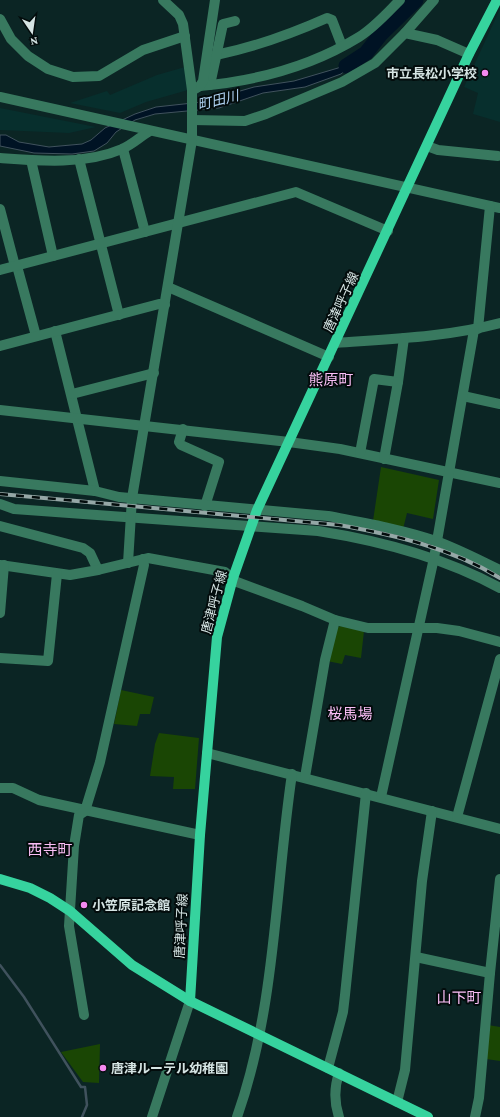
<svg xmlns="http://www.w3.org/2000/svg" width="500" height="1117" viewBox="0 0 500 1117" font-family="'Crimson Pro','Noto Sans JP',serif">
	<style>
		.built { fill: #072f2d }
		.green { fill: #1a4604 }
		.water { fill: #001324; stroke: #40525d }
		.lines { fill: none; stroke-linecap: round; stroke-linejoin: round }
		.stream { stroke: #40525d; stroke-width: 2.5 }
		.river { stroke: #001324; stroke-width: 15 }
		.minor { stroke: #38795f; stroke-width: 10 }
		.major { stroke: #36d39e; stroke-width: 10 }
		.rail-casing { stroke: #95a7a6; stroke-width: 4 }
		.rail { stroke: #030c0c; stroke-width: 2.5; stroke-dasharray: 8; stroke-linecap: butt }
		.poi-dot { fill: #f489f1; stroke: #030c0c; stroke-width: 1.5 }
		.labels { text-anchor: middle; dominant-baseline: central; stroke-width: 4; stroke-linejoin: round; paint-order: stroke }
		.poi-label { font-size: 13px; font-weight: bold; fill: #d5e4e3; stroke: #030c0c; text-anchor: start }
		.street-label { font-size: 13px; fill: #d5e4e3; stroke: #030c0c }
		.water-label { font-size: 14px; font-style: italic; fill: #afd2f2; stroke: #030c0c }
		.quarter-label { font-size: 15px; fill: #fabef6; stroke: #030c0c }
	</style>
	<rect width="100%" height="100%" fill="#0b2524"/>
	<!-- built -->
	<g class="built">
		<path d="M500 9V122L473 114 478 93 464 87Z"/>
		<path d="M185 67 188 90 146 102 120 113 70 103 107 91 110 95 157 75Z"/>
		<path d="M0 108 96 127 69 133 0 130Z"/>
	</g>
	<!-- green -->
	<g class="green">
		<path d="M381 467 439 480 433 519 407 513 403 529 373 521Z"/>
		<path d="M341 626 364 631 361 658 345 655 342 664 327 661 337 627Z"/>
		<path d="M121 690 154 697 150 714H140L137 726 114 724Z"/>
		<path d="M159 733 199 738 195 789H173L174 777 150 776 155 744Z"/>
		<path d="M488 1025 500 1027V1061L486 1059Z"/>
		<path d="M100 1044 99 1083 83 1082 61 1052Z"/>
	</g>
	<!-- water -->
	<path class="water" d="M366 53 341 74 305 87 263 93 219 108 155 114 135 120 116 132 107 143 94 151 72 154 34 153 0 146V135H6L19 142 49 147 82 144 91 140 105 128 135 114 156 107 202 102 254 87 294 81 338 68Z"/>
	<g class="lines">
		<!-- stream -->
		<path class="stream" d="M0 965 24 997 81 1087H85L87 1105 82 1117"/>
		<!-- river -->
		<path class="river" d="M346 66 366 53 381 34 416 0"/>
		<!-- minor -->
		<g class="minor">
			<path d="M0 19 11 39 28 56 48 69 73 77 99 76 143 50 185 36"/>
			<path d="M405 33 434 0"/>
			<path d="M216 55C255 47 291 34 327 18L332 20 342 46"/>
			<path d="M210 85 223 24 235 21"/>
			<path d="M200 86C256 81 312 66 359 37 375 27 387 13 400 0"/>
			<path d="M195 89 200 86 203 81 215 0"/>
			<path d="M0 97 500 208"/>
			<path d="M192 120 245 121 266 114 342 82 375 63 405 33 437 40 469 54"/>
			<path d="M427 146 438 150 498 156"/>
			<path d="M123 149 145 232"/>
			<path d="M0 158C39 161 85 165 122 149 132 145 141 136 150 131"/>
			<path d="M79 159 119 315"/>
			<path d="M31 160 53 256"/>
			<path d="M0 209 15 266"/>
			<path d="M17 266 36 336"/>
			<path d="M0 270 296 192 388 231"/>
			<path d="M168 287 329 357"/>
			<path d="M478 329 490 206"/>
			<path d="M55 331 95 491"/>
			<path d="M336 343C391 339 447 337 500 323"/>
			<path d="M0 346 159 304 165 305"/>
			<path d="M72 394 154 373"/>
			<path d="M463 396 500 404"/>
			<path d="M0 410 289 442 340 449 500 483"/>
			<path d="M183 429 179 442 181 445 219 462 205 506"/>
			<path d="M360 453 374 379 398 382 404 338"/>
			<path d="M384 459 398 382"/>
			<path d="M0 481 95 491 119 497 328 516C364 523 401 529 436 541 458 549 479 560 500 570"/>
			<path d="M0 504 14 509 318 531C382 541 443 557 500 588"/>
			<path d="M0 526 83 548 90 553 98 570"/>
			<path d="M128 563 132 498 192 140V90L183 24 179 15 163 0"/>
			<path d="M0 565 70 575 98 570 148 558 225 572 237 582 302 606 335 620 368 628H437L459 631 500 642"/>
			<path d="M0 613 4 565"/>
			<path d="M0 658 48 661 57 574"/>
			<path d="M207 753 500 829"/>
			<path d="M305 777 325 660 335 620"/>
			<path d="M0 788H13L39 800 200 835"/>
			<path d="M381 797 434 558 474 330"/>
			<path d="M457 817 500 659"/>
			<path d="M416 957 490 973"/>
			<path d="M84 1015 69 926 74 846 79 815 85 811 100 762 144 565 143 559"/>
			<path d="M328 1068 343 1012 345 995 366 793"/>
			<path d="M339 1073C334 1088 334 1102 339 1117"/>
			<path d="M397 1102 405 1070 422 881 432 811"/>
			<path d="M152 1117 190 1001"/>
			<path d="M237 1117C276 1007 275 888 292 774"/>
			<path d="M475 1117 479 1098 490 973 500 879"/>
		</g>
		<!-- major -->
		<g class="major">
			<path d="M0 879 30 888 50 898 70 911 132 965 190 1001 428 1117"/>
			<path d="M190 1001 200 835 217 637 233 578 257 510 469 54 497 0"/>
		</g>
		<defs>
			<path id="rail" d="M0 494 339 525C395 535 451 548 500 578"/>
		</defs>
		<!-- rail casing -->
		<use href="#rail" class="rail-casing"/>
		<!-- rail -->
		<use href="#rail" class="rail"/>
	</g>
	<!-- markers -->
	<g class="poi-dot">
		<circle cx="485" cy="73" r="4"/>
		<circle cx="84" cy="905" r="4"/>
		<circle cx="103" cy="1068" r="4"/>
	</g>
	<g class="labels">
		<!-- poi labels -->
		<g class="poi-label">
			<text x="477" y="73" text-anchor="end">市立長松小学校</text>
			<text x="92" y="905">小笠原記念館</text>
			<text x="111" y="1068">唐津ルーテル幼稚園</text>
		</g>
		<!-- street labels -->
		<g class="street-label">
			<text transform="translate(341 302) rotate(-65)">唐津呼子線</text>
			<text transform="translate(214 602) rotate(-75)">唐津呼子線</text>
			<text transform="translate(181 926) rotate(-87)">唐津呼子線</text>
		</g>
		<!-- water labels -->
		<g class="water-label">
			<text transform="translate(218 100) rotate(-14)">町田川</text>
		</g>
		<!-- quarter labels -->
		<g class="quarter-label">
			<text x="331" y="380">熊原町</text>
			<text x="350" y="714">桜馬場</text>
			<text x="50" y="850">西寺町</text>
			<text x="459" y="998">山下町</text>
		</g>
	</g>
	<!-- north arrow -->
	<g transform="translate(32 32) rotate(167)" stroke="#030c0c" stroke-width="3" paint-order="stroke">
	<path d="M0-3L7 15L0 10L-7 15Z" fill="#d5e4e3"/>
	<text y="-6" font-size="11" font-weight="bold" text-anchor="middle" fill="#d5e4e3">N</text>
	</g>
</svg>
